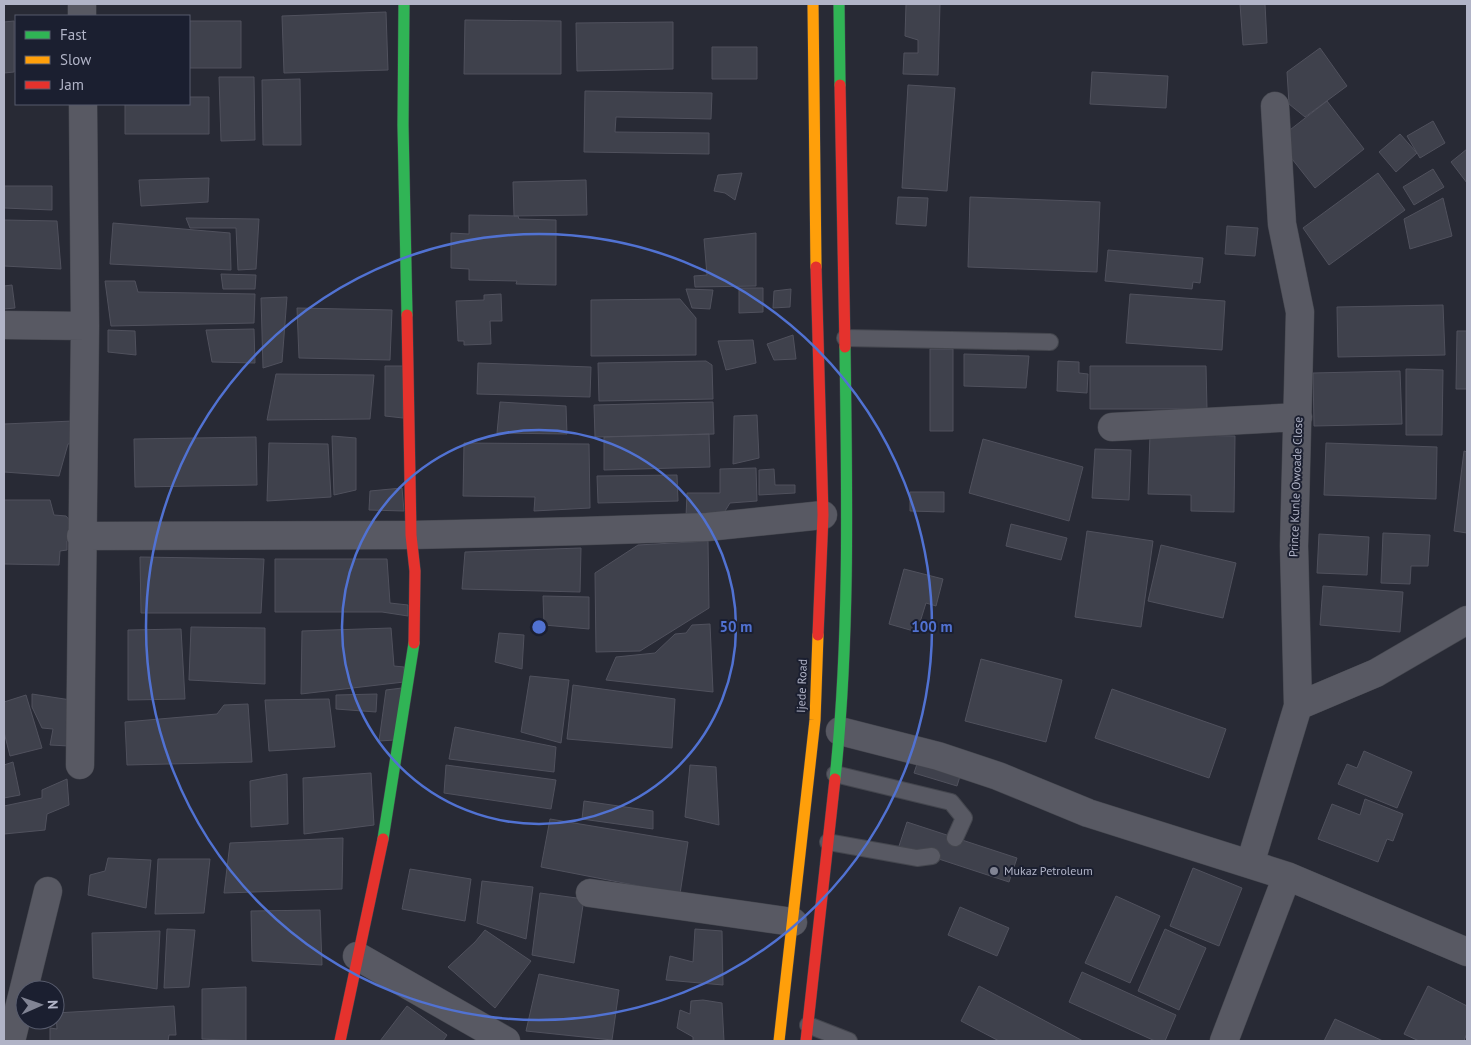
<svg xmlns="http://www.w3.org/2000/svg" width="1471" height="1045" viewBox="0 0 1471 1045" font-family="'PT Sans',sans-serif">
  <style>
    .building { fill: #3f414c; stroke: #50515d }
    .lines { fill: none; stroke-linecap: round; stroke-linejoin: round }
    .lane-casing { stroke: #44464e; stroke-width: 18 }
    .street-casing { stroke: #44464e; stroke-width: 29 }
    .fast-casing { stroke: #44464e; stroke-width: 12 }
    .slow-casing { stroke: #44464e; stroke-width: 12 }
    .jam-casing { stroke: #44464e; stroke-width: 12 }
    .lane { stroke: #585963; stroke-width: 16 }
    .street { stroke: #585963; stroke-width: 28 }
    .fast { stroke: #30b455; stroke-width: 11 }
    .slow { stroke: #ff9f0a; stroke-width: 11 }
    .jam { stroke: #e5322d; stroke-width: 11 }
    .ring { fill: none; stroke: #5172d2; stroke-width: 2.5 }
    .poi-dot { fill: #818494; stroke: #1b1f30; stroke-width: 2 }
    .labels { text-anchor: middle; stroke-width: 4; stroke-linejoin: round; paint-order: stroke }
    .street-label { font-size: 12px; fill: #b1b4c7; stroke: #1b1f30 }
    .poi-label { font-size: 12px; fill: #b1b4c7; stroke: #1b1f30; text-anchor: start }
    .centre { fill: #5172d2; stroke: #1b1f30; stroke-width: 2.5 }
    .ring-label { font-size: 15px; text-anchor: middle; font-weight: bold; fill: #5172d2; stroke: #1b1f30; stroke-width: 4; stroke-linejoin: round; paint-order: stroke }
  </style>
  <rect width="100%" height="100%" fill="#282a35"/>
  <path class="building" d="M906,4h34l-2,71 -35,-1 1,-21h14v-13l-13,-4z
    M1240,4h25l2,39 -24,2z
    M386,12l2,58 -104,3 -2,-57z
    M465,20l96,1v53h-97z
    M14,21v51l-10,1v-51z
    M189,21h52v47h-52z
    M673,22v47l-96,2 -1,-48z
    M712,47h45v32h-45z
    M1320,48l27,38 -42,31 -16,-13 -2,-32z
    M1092,72l76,4 -2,32 -76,-4z
    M219,77h35l1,63 -34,1z
    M300,79l1,66h-38l-1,-65z
    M908,85l47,3 -8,103 -45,-3z
    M585,91l127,2 -1,26 -95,-2 -1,15 94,1v21l-125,-2z
    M189,97h20v37h-84v-30h64z
    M1327,101l37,48 -49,39 -38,-48z
    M1433,121l12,22 -25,15 -13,-22z
    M1400,134l17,19 -21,19 -17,-20z
    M1467,149v34l-16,-21z
    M1433,169l11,18 -30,18 -11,-18z
    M742,173l-7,27 -10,-7 -11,-2 4,-16z
    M1378,173l27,37 -76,55 -26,-37z
    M209,178l-1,24 -67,4 -2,-26z
    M586,180l1,35 -73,1 -1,-34z
    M4,186h48v24l-48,-2z
    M898,197l30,1 -2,28 -30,-2z
    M970,197l130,5 -3,70 -129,-5z
    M1443,198l9,38 -42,13 -6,-30z
    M469,215l49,1 1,3 37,1v65l-40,-1 1,-3 -48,-1v-11l-18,-1v-35l18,1z
    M186,218l73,1 -3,50 -18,1 -2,-42h-46z
    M4,220l53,1 4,48 -57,-3z
    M113,223l117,10 1,37 -121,-6z
    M1227,226l31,2 -3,28 -30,-2z
    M756,233v53l-61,1 -1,-11 13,-1 -3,-36z
    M1108,250l95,8 -3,25 -7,-1 -1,7 -87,-8z
    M221,274l35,1 -1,14h-32z
    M105,281h30l3,11 117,2 -1,29 -143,3z
    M12,285l3,23 -11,1v-23z
    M739,288h24v24l-24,1z
    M686,289l27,1 -3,19 -18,-1z
    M791,289l-1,18 -17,1 1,-17z
    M501,294l1,27h-12l1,23 -27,1v-4h-6l-2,-40 28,-1v-5z
    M1130,294l95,7 -3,49 -96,-7z
    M287,297l-5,65 -19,6 -2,-70z
    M680,299l16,19v37l-105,1v-56z
    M1443,305l2,50 -107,2 -1,-50z
    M297,308l95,2 -2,50 -91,-2z
    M254,329l1,34 -43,-1 -6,-32z
    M108,330l27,1 1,24 -28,-3z
    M1457,331h10v58h-11z
    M793,335l3,24 -22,1 -7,-16z
    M753,340l3,23 -30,7 -8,-29z
    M930,349h23v82h-23z
    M964,354l65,2 -3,32 -62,-2z
    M706,361l6,4 1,34 -114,2 -1,-38z
    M1058,361l21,1v11l9,1 -1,19 -30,-2z
    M478,363l113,4 -1,30 -113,-3z
    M385,366h18v52l-18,-2z
    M1090,366h116l1,43h-117z
    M1406,369l37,1 -1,65h-36z
    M1400,371l2,53 -88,2 -1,-53z
    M276,374l98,1 -4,44 -103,1z
    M500,402l66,4 1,28 -70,-1z
    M713,402l1,32 -119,3 -1,-32z
    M757,415l2,43 -26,6 1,-48z
    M73,421l4,21 -9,2 -9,32 -55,-4v-48z
    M709,434l1,33 -106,3v-33z
    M1150,434l85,2 -1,76 -43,-1v-16l-43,-1z
    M332,436l24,2v52l-22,5z
    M256,437l1,48 -122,2 -1,-48z
    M983,439l100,28 -14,54 -100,-28z
    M269,443l59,1 3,53 -64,4z
    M464,443l125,1 1,64 -56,3 1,-14 -72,-1z
    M1326,443l111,4 -1,52 -112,-4z
    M1095,449l36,1 -2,50 -37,-2z
    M1464,451l3,1v81l-13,-2z
    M756,468l1,33 -27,2 -8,13 -36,1 1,-24h33v-24z
    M774,469l1,16h20v8l-36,2v-25z
    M677,475l1,26 -80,2 -1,-27z
    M402,488l2,23 -35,-1 1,-19z
    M910,492h34v20l-34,-1z
    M4,500h46l4,15 12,1 7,8v12l-6,5v9l-7,1 -1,14 -55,-1z
    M1011,524l56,14 -6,22 -55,-14z
    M1087,531l66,10 -12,86 -66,-10z
    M1383,533l47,2 -2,31h-17l-1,18 -29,-1z
    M1319,534l50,3 -2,38 -50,-2z
    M708,541l1,67 -69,43 -44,1 -1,-79 43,-28z
    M1161,545l75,18 -13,55 -75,-17z
    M581,548l-1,44 -118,-3 3,-37z
    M140,557l124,2 -3,54h-120z
    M275,559h112l3,44 18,2v11l-26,-4h-107z
    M904,569l39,10 -7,27 -10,-3 -9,29 -28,-8z
    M1323,586l80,6 -3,40 -80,-7z
    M543,596l46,1v32l-45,-4z
    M710,624l3,68 -107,-12 10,-23 39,-4 20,-19 11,-1 6,-8z
    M191,627l74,1v56l-76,-4z
    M391,628l3,38 10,1v15l-103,12 1,-63z
    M181,629l4,70 -57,1v-70z
    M499,633l25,2 -2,34 -27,-7z
    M981,659l81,21 -16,62 -81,-21z
    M530,676l39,4 -8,63 -40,-11z
    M573,685l102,14 -3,49 -105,-9z
    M402,688l-7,52 -16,1 7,-51z
    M1112,689l114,40 -17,49 -114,-40z
    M32,694l39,6 -2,46 -19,-1 3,-16 -11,-1 -10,-21z
    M377,694l-1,18 -40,-3v-14z
    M26,695l16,53 -32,8 -6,-24v-30z
    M329,699l6,48 -66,4 -4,-51z
    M248,704l4,58 -125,3 -2,-43 92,-8 7,-9z
    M455,727l101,20 -2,25 -105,-13z
    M1364,751l48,21 -15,36 -59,-24 9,-20 10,4z
    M918,761l43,12 -4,13 -43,-13z
    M13,762l7,33 -16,3v-33z
    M446,765l110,15 -5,29 -107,-16z
    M690,765l26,2 3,58 -34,-8z
    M371,773l3,52 -70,9 -1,-56z
    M287,774l1,50 -37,3 -1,-46z
    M67,779l2,26 -22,9 -2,16 -41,4v-28l38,-8v-8z
    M1365,799l38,15 -10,27 -6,-2 -9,23 -60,-23 14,-35 28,11z
    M584,801l69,10v18l-71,-10z
    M550,819l138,23 -8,52 -139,-27z
    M907,822l110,36 -8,24 -110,-36z
    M343,838l-1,51 -118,4 6,-50z
    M108,858l43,2 -5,48 -58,-13 2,-20 15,-4z
    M158,859h52l-6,54 -49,1z
    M1193,868l49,20 -23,58 -49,-20z
    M410,869l61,10 -6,42 -63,-12z
    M482,881l51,6 -7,52 -49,-16z
    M540,893l44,6 -10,64 -42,-8z
    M1116,896l44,20 -30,67 -45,-20z
    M960,907l49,21 -12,28 -49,-21z
    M320,910l2,55 -70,-4 -1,-50z
    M167,929l28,1 -6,57 -25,1z
    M695,929l27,2 1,54 -57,-5 4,-24 23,6z
    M1165,929l41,19 -27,62 -41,-19z
    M485,930l46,31 -36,47 -47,-41 27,-25z
    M160,931l-3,58 -64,-11 -1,-45z
    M1082,972l94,43 -11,26h-10l-86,-39z
    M539,974l80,16 -7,50 -86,-9z
    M979,986l104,55h-84l-38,-20z
    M1428,986l39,20v27l-3,8h-45l-15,-7z
    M246,987v54l-44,-2v-50z
    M703,1000l19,3 2,38h-31v-4l-16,-9 3,-18 10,4 1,-13z
    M174,1006l2,29h-7l-1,6h-118v-13l7,1 -1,-16z
    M407,1006l40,29 -4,6h-63z
    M1335,1019l48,22h-59z"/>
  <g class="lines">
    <defs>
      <path id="lane" d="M845,338l205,4
        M835,774l116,28 13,16 -9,20
        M828,842l89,16 15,-2
        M808,1025l41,16"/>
      <path id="street" d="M82,4v12
        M4,325l81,1
        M1112,427l186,-10
        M81,536l330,-1 171,-4 125,-4 116,-12
        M1298,706l78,-33 91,-53
        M840,731l98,25 60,20 90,37 199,63 180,76
        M80,765l5,-439 -2,-222
        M1250,864l48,-158 -4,-160 6,-234 -18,-88 -7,-118
        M590,893l203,29
        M357,956l149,85
        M11,1041l37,-150
        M1224,1041l63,-165"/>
      <path id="fast" d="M404,4l-1,121 4,190
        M839,4l1,81
        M835,779c15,-143 12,-288 10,-432
        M383,839l31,-196"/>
      <path id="slow" d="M813,4l3,263
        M779,1041l36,-321 3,-85"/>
      <path id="jam" d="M840,85l5,262
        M816,267l7,248 -5,120
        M407,315l4,220 4,36 -1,72
        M340,1041l43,-202
        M806,1041l29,-262"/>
    </defs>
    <use href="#lane" class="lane-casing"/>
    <use href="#street" class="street-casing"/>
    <use href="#fast" class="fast-casing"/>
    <use href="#slow" class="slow-casing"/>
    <use href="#jam" class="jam-casing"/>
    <use href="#lane" class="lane"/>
    <use href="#street" class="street"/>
    <use href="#fast" class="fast"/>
    <use href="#slow" class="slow"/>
    <use href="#jam" class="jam"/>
  </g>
  <g class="ring">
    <circle cx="539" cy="627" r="197"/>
    <circle cx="539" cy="627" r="393"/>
  </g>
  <circle class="poi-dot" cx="994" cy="871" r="5"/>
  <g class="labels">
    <g class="street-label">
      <text transform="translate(1296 487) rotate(-88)" y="4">Prince Kunle Owoade Close</text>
      <text transform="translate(802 686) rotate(-88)" y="4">Ijede Road</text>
    </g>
    <g class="poi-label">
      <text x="1004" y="875">Mukaz Petroleum</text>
    </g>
  </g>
  <circle cx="539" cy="627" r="8" class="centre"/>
  <g class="ring-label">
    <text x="736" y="632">50 m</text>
    <text x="932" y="632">100 m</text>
  </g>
  <rect width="1471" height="1045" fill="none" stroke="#b1b4c7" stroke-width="10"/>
  <rect x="15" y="15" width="175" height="90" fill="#1b1f30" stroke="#575b6c"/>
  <rect x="25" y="31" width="25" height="8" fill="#30b455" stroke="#575b6c"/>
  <text x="60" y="40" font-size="15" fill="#b1b4c7">Fast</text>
  <rect x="25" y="56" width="25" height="8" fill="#ff9f0a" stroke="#575b6c"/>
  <text x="60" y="65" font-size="15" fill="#b1b4c7">Slow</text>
  <rect x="25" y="81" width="25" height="8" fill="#e5322d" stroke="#575b6c"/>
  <text x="60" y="90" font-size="15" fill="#b1b4c7">Jam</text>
  <g transform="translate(40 1005) rotate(88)"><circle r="24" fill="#1b1f30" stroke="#575b6c"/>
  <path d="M0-4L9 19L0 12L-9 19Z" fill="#818494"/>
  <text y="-8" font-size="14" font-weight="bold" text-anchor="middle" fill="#b1b4c7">N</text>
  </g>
</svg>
